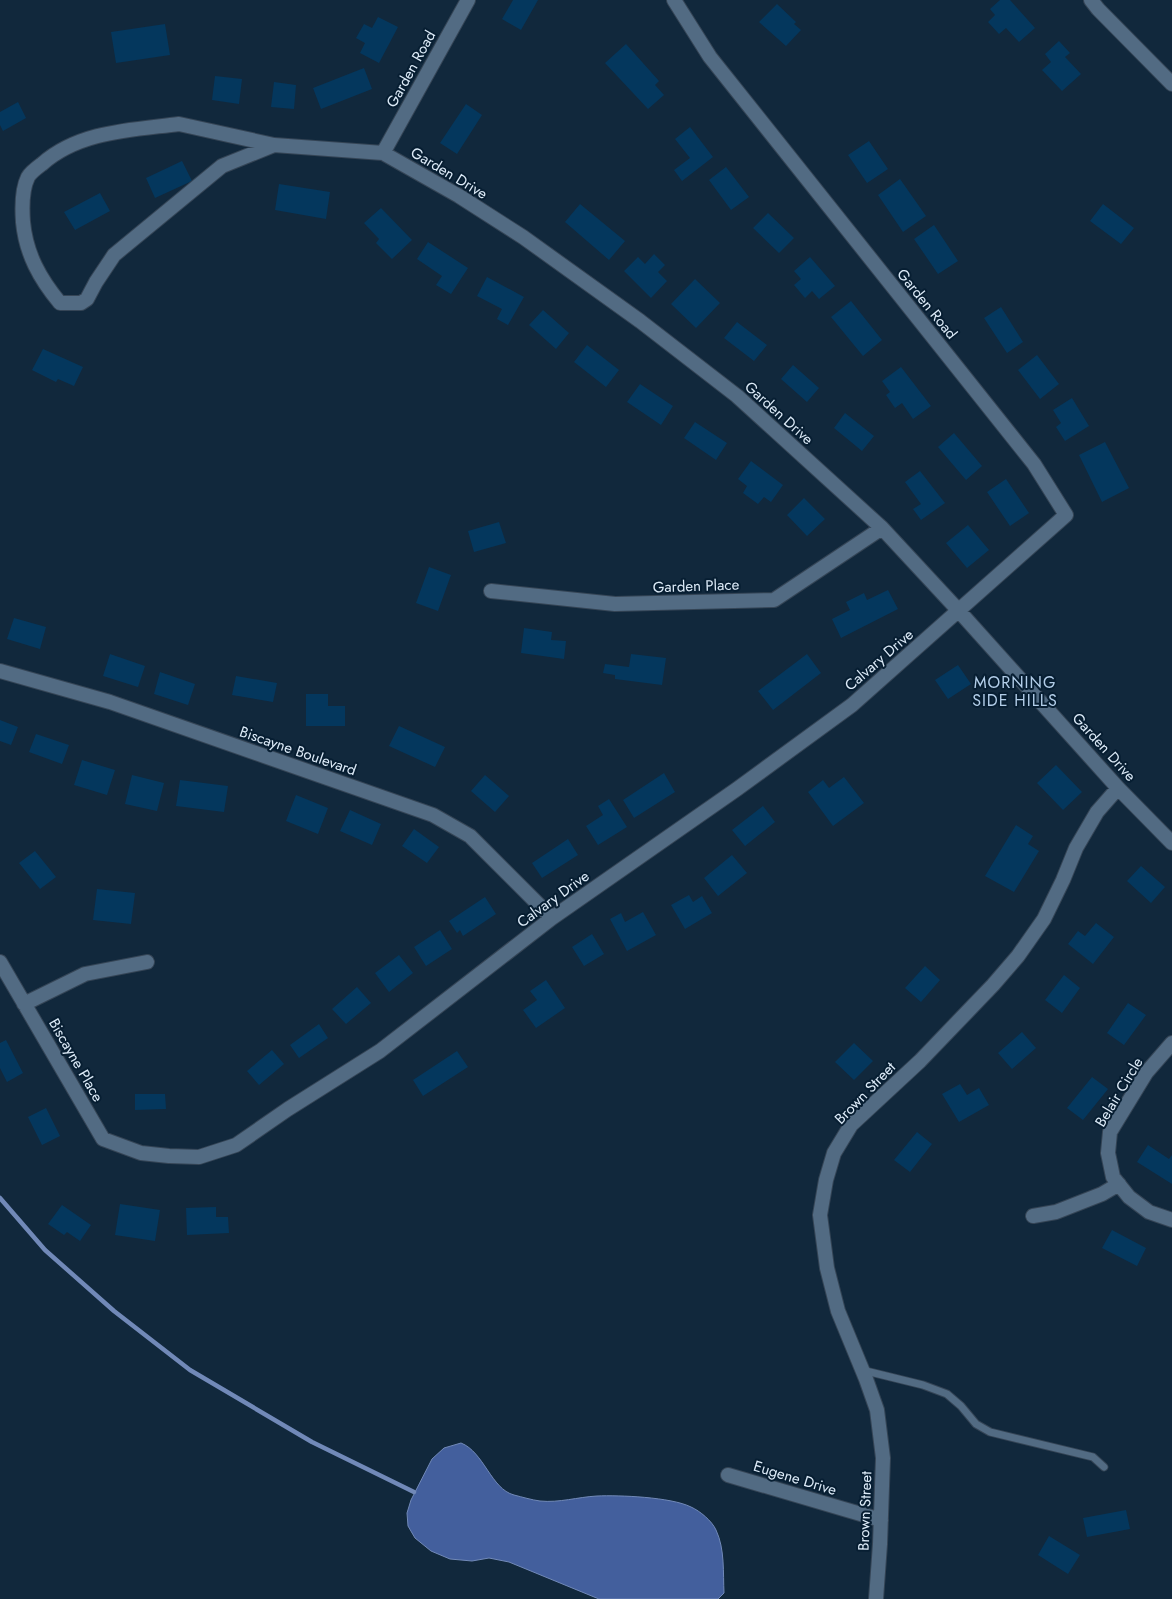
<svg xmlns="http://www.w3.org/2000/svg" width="1172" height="1599" viewBox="0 0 1172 1599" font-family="Jost,sans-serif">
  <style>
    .water { fill: #435f9d; stroke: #7189b8 }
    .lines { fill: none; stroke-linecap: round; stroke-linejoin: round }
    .stream { stroke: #7189b8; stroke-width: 4.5 }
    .building { fill: #04375d }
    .lane-casing { stroke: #354556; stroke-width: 9 }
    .street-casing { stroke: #354556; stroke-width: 16 }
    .lane { stroke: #526b83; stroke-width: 7 }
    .street { stroke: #526b83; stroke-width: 14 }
    .labels { text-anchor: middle; stroke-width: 4; stroke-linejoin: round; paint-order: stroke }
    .street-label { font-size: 15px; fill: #ddebf8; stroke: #071e32 }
    .neighbourhood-label { font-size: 16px; letter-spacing: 1px; fill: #b3cee9; stroke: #071e32 }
  </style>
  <rect width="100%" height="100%" fill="#11283c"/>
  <path class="water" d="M461,1443c23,9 30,46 53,52 8,2 18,5 26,6 19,2 38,-4 57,-5 22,-1 74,1 94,11 9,4 21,14 25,23 9,19 7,43 8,63l-6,6h-119l-90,-37 -20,-4 -17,3 -22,-2 -19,-8 -16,-13 -7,-12 -1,-13 4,-13 21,-41 12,-11z"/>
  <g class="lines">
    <path class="stream" d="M0,1198l45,52 69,61 76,59 122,72 102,50"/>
  </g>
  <path class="building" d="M513,0h25l-17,30 -19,-11z
    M1000,0h10l25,28 -16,14 -13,-14 -7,6 -11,-12 7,-7 -5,-6z
    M777,4l19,18 -2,2 7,6 -15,16 -27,-24z
    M378,17l20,10 -19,36 -19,-10 5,-10 -9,-5 8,-14 8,4z
    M165,24l5,31 -54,8 -5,-31z
    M1059,41l11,12 -5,4 16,17 -19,17 -20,-21 9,-8 -6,-8z
    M626,44l33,37 -4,4 9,10 -16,14 -43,-46z
    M364,68l8,21 -51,20 -8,-21z
    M215,76l27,3 -3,25 -27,-4z
    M274,82l22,3 -2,24 -23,-2z
    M18,102l8,16 -23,13 -3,-6v-13z
    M466,104l16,11 -25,39 -17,-11z
    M690,127l23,30 -31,24 -8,-11 16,-12 -15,-19z
    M869,141l19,28 -21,14 -19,-28z
    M182,161l10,20 -37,17 -9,-20z
    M726,167l23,30 -18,13 -22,-30z
    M900,179l26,37 -23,16 -25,-37z
    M279,184l51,8 -4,27 -51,-9z
    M100,193l10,18 -35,19 -11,-18z
    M580,204l45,37 -16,19 -44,-38z
    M1103,204l31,24 -13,16 -31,-23z
    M381,208l31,32 -20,19 -16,-16 3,-4 -15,-16z
    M768,213l26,25 -15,15 -26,-25z
    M934,225l24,36 -20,13 -24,-35z
    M428,242l40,26 -17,26 -15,-9 6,-9 -25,-17z
    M654,254l11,11 -7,7 9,9 -16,17 -27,-27 14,-14 7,7z
    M810,257l25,29 -16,13 -7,-8 -7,7 -11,-13 7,-6 -7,-8z
    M487,277l37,20 -16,28 -11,-6 5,-10 -25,-13z
    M695,279l25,24 -24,25 -25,-24z
    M851,301l31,39 -19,16 -32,-39z
    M1001,307l22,35 -16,11 -23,-35z
    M543,310l26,23 -13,16 -27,-24z
    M737,322l30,23 -13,16 -30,-23z
    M587,345l32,25 -13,17 -32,-25z
    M43,349l40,18 -9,19 -16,-7 -2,3 -24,-12z
    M1037,355l22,29 -19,15 -22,-29z
    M793,365l26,23 -12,14 -26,-23z
    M901,367l30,39 -18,13 -11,-16 -7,5 -9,-13 4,-3 -8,-11z
    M640,384l33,22 -12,19 -34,-23z
    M1072,398l17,28 -24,15 -9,-14 5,-4 -8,-13z
    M845,413l29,23 -12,15 -28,-23z
    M695,422l32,21 -11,17 -32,-22z
    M954,433l28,33 -16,14 -28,-33z
    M1105,442l24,46 -27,14 -23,-47z
    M751,461l32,24 -12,17 -7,-5 -6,7 -15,-11 4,-7 -9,-7z
    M920,471l25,32 -24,17 -8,-11 8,-5 -16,-22z
    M1006,479l23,34 -19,13 -23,-34z
    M804,498l21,21 -18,17 -20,-21z
    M499,522l7,21 -32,9 -6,-21z
    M968,525l21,25 -22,18 -21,-25z
    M429,567l22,8 -13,36 -22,-8z
    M888,590l10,19 -57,29 -9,-19 18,-9 -4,-8 18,-9 3,7z
    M14,618l32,9 -6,22 -33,-10z
    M524,628l28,4 -1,8 15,1 -2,18 -43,-6z
    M110,654l35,12 -7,21 -35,-11z
    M631,654l35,4 -4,27 -47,-6v-4l-12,-2 2,-9 24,3z
    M807,654l14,19 -48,37 -15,-19z
    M958,665l13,19 -23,15 -13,-19z
    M160,672l35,12 -7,21 -34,-11z
    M236,676l41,7 -4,19 -41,-7z
    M306,694h22v12h17v20h-39z
    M0,720l18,7 -7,18 -11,-4z
    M399,726l46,21 -10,20 -46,-21z
    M36,734l33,11 -7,19 -33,-12z
    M82,760l33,10 -8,25 -33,-10z
    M1056,765l26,27 -19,18 -26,-27z
    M664,773l11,19 -41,26 -11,-18z
    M132,775l32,8 -7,28 -32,-7z
    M485,775l24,21 -14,16 -24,-21z
    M844,777l20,26 -31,23 -25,-34 15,-12 6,8z
    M180,780l48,6 -4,26 -48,-6z
    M296,795l32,13 -10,26 -32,-13z
    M609,799l18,28 -29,18 -12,-19 17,-11 -5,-9z
    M763,806l12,16 -30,24 -13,-16z
    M350,810l31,14 -9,21 -32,-14z
    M1016,825l17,11 -5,8 11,7 -25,41 -29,-16z
    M414,829l25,18 -12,16 -25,-17z
    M568,839l10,16 -36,23 -10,-15z
    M35,851l21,26 -16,12 -21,-26z
    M732,855l15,18 -29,23 -14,-18z
    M1141,866l24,21 -14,16 -24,-22z
    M97,889l38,4 -4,31 -38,-4z
    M689,895l4,7 9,-6 10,17 -27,16 -14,-24z
    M485,897l11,17 -33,22 -3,-6 -3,3 -8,-12z
    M643,912l13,23 -29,16 -17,-32 11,-6 4,9z
    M1096,923l18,14 -21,27 -25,-20 10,-13 7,5z
    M440,930l12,19 -26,17 -12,-19z
    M592,934l12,20 -20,12 -12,-19z
    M399,955l14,18 -24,19 -14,-19z
    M925,966l15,14 -19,22 -16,-14z
    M1064,975l16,13 -18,25 -17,-13z
    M546,980l19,28 -29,20 -13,-18 14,-10 -7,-9z
    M357,987l14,16 -25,21 -14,-15z
    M1128,1003l18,12 -22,30 -17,-12z
    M319,1024l9,14 -29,20 -9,-13z
    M1022,1032l14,16 -24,21 -14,-16z
    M6,1040l17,33 -16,9 -7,-14v-25z
    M854,1043l19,18 -19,19 -19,-18z
    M272,1050l12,14 -25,21 -12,-14z
    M457,1051l11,16 -45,29 -10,-16z
    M1092,1077l16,12 -25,31 -16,-12z
    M960,1084l7,11 12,-7 10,17 -30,17 -17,-28z
    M135,1094h30l1,15 -31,1z
    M46,1108l14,28 -18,9 -14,-28z
    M917,1132l15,12 -22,28 -16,-12z
    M1148,1145l21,14 3,-4v29l-35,-22z
    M120,1204l40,6 -5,31 -40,-6z
    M62,1205l29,20 -11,16 -13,-9 -3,3 -16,-11z
    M216,1207v10h12l1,16 -42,2 -1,-27z
    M1112,1230l34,18 -9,18 -35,-18z
    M1126,1510l4,19 -43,8 -4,-19z
    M1049,1536l31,19 -12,19 -30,-19z"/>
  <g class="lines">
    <defs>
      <path id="lane" d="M862,1370l61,15 24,9 14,12 15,18 14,8 103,25 11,10"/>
      <path id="street" d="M1091,0l7,9 74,75
        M179,124l95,21 -52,21 -108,89 -18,27 -9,17 -6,4h-21c-20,-24 -34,-49 -37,-81 -1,-14 -1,-33 5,-45 3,-5 10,-10 14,-13 37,-33 90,-34 137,-40z
        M274,145l109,8 76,43 64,41 117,84 97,75 145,132 77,83 159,177 54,55
        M383,153l85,-153
        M491,591l124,13 159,-4 108,-72
        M0,671l110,31 323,113 37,21 82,82
        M0,962l103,177 38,14 28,3 30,1 37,-12 52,-36 92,-58 172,-133 185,-129 115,-84 214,-190 -32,-51 -324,-407 -36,-57
        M24,1004l61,-30 62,-12
        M1172,1043l-26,30 -36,59 -2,21 5,24 16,20 20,15 23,8
        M1033,1216l23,-4 46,-18 17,-10
        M728,1475l153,45
        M876,1599l4,-55 3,-86 -6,-48 -11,-31 -28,-68 -11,-43 -7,-53 6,-35 8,-27 17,-28 69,-64 73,-76 25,-29 26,-37 19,-39 13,-32 21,-36 21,-24"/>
    </defs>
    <use href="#lane" class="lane-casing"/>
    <use href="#street" class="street-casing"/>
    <use href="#lane" class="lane"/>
    <use href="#street" class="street"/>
  </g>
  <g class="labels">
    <g class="street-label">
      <text transform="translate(411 69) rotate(-61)" y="5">Garden Road</text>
      <text transform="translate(449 173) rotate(31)" y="5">Garden Drive</text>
      <text transform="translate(927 304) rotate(51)" y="5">Garden Road</text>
      <text transform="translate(779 413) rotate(42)" y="5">Garden Drive</text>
      <text transform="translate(696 586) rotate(-2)" y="5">Garden Place</text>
      <text transform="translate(879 660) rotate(-41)" y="5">Calvary Drive</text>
      <text transform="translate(1104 747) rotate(48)" y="5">Garden Drive</text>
      <text transform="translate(298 751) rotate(19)" y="5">Biscayne Boulevard</text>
      <text transform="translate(553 899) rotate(-36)" y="5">Calvary Drive</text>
      <text transform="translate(76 1060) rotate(60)" y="5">Biscayne Place</text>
      <text transform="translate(1119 1092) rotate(-59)" y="5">Belair Circle</text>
      <text transform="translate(865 1093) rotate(-46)" y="5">Brown Street</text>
      <text transform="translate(795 1478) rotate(17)" y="5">Eugene Drive</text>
      <text transform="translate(865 1511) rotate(-88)" y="5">Brown Street</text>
    </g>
    <g class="neighbourhood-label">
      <text x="1015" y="688">MORNING<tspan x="1015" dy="18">SIDE HILLS</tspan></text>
    </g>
  </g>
</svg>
